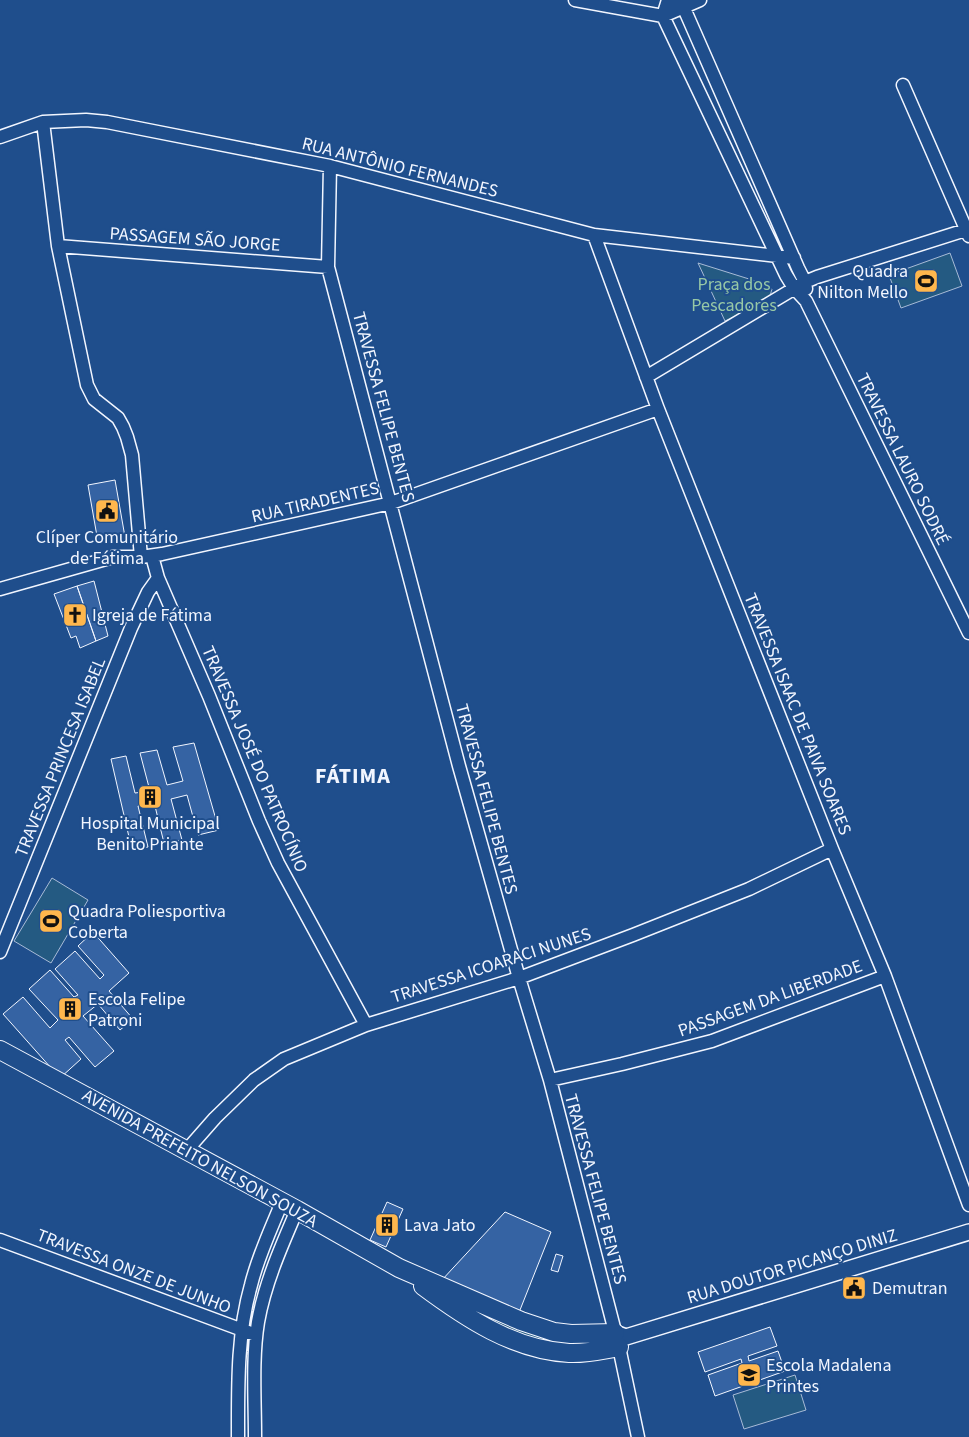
<svg xmlns="http://www.w3.org/2000/svg" width="969" height="1437" viewBox="0 0 969 1437" font-family="'Source Sans 3',sans-serif">
  <style>
    .green { fill: #245a82; stroke: #a8bbd7 }
    .building { fill: #3563a3; stroke: #f2f6ff }
    .lines { fill: none; stroke-linecap: round; stroke-linejoin: round }
    .minor-casing { stroke: #f2f6ff; stroke-width: 15 }
    .tertiary-casing { stroke: #f2f6ff; stroke-width: 18 }
    .secondary-casing { stroke: #f2f6ff; stroke-width: 20 }
    .minor { stroke: #1f4e8c; stroke-width: 12 }
    .tertiary { stroke: #1f4e8c; stroke-width: 15 }
    .secondary { stroke: #1f4e8c; stroke-width: 18 }
    .labels { text-anchor: middle; stroke-width: 4; stroke-linejoin: round; paint-order: stroke }
    .street-label { font-size: 18px; fill: #f2f6ff; stroke: #1f4e8c }
    .poi-label { font-size: 18px; fill: #f2f6ff; stroke: #1f4e8c; text-anchor: start }
    .park-label { font-size: 18px; fill: #97c8a6; stroke: #1f4e8c }
    .district-label { font-size: 22px; font-weight: bold; letter-spacing: 1px; fill: #f2f6ff; stroke: #1f4e8c }
  </style>
  <rect width="100%" height="100%" fill="#1f4e8c"/>
  <path class="green" d="M950,253l12,33 -61,22 -12,-33z
    M698,263l67,21 7,5c-1,3 -1,5 -3,8 -7,7 -34,19 -44,24z
    M52,878l36,22 -37,63 -37,-22z
    M438,1288c25,15 51,32 79,40 21,7 44,9 65,14l1,2 -1,1 -22,1 -67,-18z
    M795,1375l11,35 -62,19 -11,-34z"/>
  <path class="building" d="M115,480l10,57 -27,5 -10,-57z
    M94,581l14,55 -12,5 -19,-55z
    M77,586l19,55 -16,7 -4,-12 -5,2 -17,-44z
    M194,743l25,87 -21,5 -11,-40 -16,4 11,41 -18,3 -10,-41 -16,4 10,41 -16,3 -21,-91 15,-3 9,37 15,-2 -10,-38 17,-3 10,35 16,-4 -10,-34z
    M93,932l36,41 -20,18 24,28 -13,11 -22,-26 -15,12 31,35 -19,16 -26,-30 -4,3 16,19 -21,19 -57,-64 20,-17 27,31 8,-8 -29,-31 21,-19 24,27 4,-2 -23,-26 20,-18 25,28 4,-4 -26,-29z
    M387,1202l16,7 -17,38 -16,-7z
    M505,1212l46,20 -33,83 -77,-34z
    M556,1254l7,2 -5,16 -7,-2z
    M770,1327l7,19 -29,10 1,5 29,-10 7,20 -70,25 -7,-21 34,-12 -1,-4 -36,13 -7,-20z"/>
  <g class="lines">
    <defs>
      <path id="minor" d="M575,0l88,16 37,-16
        M668,0l-5,16 123,259 8,13 12,13 163,332
        M672,0l11,6 115,262 7,14 1,7
        M903,85l66,151
        M43,122l15,124 29,139 7,14 24,19 5,9 4,10 5,18 9,102
        M0,137l43,-15 43,-2 21,2 223,44 264,69 200,23
        M330,166l-2,101 131,499 60,212 31,102 69,267 19,90
        M594,235l64,174 174,440 53,127 84,229
        M58,246l270,21
        M646,377l159,-95 12,-5 152,-48
        M152,556l6,22 51,118 50,125 19,42 88,162
        M0,589l113,-32h28l21,-3 229,-51 267,-94
        M0,952l131,-324 17,-36 10,-14
        M550,1080l72,-16 90,-23 173,-65
        M186,1151l29,-33 39,-38 30,-21 82,-34 153,-47 114,-43 116,-46 83,-40
        M0,1240l256,95
        M238,1437c0,-51 -1,-103 13,-152 7,-29 20,-56 31,-83
        M255,1437c0,-38 -3,-78 3,-115 7,-39 23,-75 39,-112"/>
      <path id="tertiary" d="M615,1333l11,4 343,-105"/>
      <path id="secondary" d="M0,1050l297,160 102,58 122,53 33,11 17,2 44,-1
        M423,1286c43,32 91,64 146,67 16,1 33,-3 50,-6"/>
    </defs>
    <use href="#minor" class="minor-casing"/>
    <use href="#tertiary" class="tertiary-casing"/>
    <use href="#secondary" class="secondary-casing"/>
    <use href="#minor" class="minor"/>
    <use href="#tertiary" class="tertiary"/>
    <use href="#secondary" class="secondary"/>
  </g>
  <defs>
    <symbol id="stadium-square" viewBox="-11 -11 22 22"><rect x="-9" y="-9" width="18" height="18" rx="4" fill="#ffb74d" stroke="#1f4e8c"/><path d="M0-5a6.5 5 0 1 0 0 10a6.5 5 0 1 0 0-10ZM-3.5-1.8h7v3.6h-7Z" fill="#111"/></symbol>
    <symbol id="civic-square" viewBox="-11 -11 22 22"><rect x="-9" y="-9" width="18" height="18" rx="4" fill="#ffb74d" stroke="#1f4e8c"/><path d="M-.6-6.5H3V-4.5H.6V-3L4-1V1h2V6H-6V1h2V-1L-.6-3ZM-1.2 2.5V6h2.4V2.5Z" fill="#111"/></symbol>
    <symbol id="church-square" viewBox="-11 -11 22 22"><rect x="-9" y="-9" width="18" height="18" rx="4" fill="#ffb74d" stroke="#1f4e8c"/><path d="M-1.2-6h2.4v3.5h3.3v2.4h-3.3V6h-2.4V-.1h-3.3v-2.4h3.3Z" fill="#111"/></symbol>
    <symbol id="building-square" viewBox="-11 -11 22 22"><rect x="-9" y="-9" width="18" height="18" rx="4" fill="#ffb74d" stroke="#1f4e8c"/><path d="M-4-6H4V6H1V3H-1V6H-4ZM-2.5-4.3h1.7v1.8h-1.7ZM.8-4.3h1.7v1.8H.8ZM-2.5-1h1.7V.8h-1.7ZM.8-1h1.7V.8H.8Z" fill="#111"/></symbol>
    <symbol id="school-square" viewBox="-11 -11 22 22"><rect x="-9" y="-9" width="18" height="18" rx="4" fill="#ffb74d" stroke="#1f4e8c"/><path d="M0-5L7-2L0 1L-7-2ZM-4 1L0 2.5L4 1V4Q0 6-4 4Z" fill="#111"/></symbol>
  </defs>
  <g fill-rule="evenodd">
    <use href="#stadium-square" x="912" y="267" width="28" height="28"/>
    <use href="#civic-square" x="93" y="497" width="28" height="28"/>
    <use href="#church-square" x="61" y="601" width="28" height="28"/>
    <use href="#building-square" x="136" y="783" width="28" height="28"/>
    <use href="#stadium-square" x="37" y="907" width="28" height="28"/>
    <use href="#building-square" x="56" y="995" width="28" height="28"/>
    <use href="#building-square" x="373" y="1211" width="28" height="28"/>
    <use href="#civic-square" x="840" y="1274" width="28" height="28"/>
    <use href="#school-square" x="735" y="1361" width="28" height="28"/>
  </g>
  <g class="labels">
    <g class="street-label">
      <text transform="translate(400 167) rotate(14)" y="6">RUA ANTÔNIO FERNANDES</text>
      <text transform="translate(195 239) rotate(4)" y="6">PASSAGEM SÃO JORGE</text>
      <text transform="translate(384 407) rotate(75)" y="6">TRAVESSA FELIPE BENTES</text>
      <text transform="translate(903 459) rotate(64)" y="6">TRAVESSA LAURO SODRÉ</text>
      <text transform="translate(315 502) rotate(-13)" y="6">RUA TIRADENTES</text>
      <text transform="translate(798 714) rotate(68)" y="6">TRAVESSA ISAAC DE PAIVA SOARES</text>
      <text transform="translate(60 757) rotate(-68)" y="6">TRAVESSA PRINCESA ISABEL</text>
      <text transform="translate(255 759) rotate(67)" y="6">TRAVESSA JOSÉ DO PATROCÍNIO</text>
      <text transform="translate(487 799) rotate(75)" y="6">TRAVESSA FELIPE BENTES</text>
      <text transform="translate(491 965) rotate(-18)" y="6">TRAVESSA ICOARACI NUNES</text>
      <text transform="translate(770 998) rotate(-20)" y="6">PASSAGEM DA LIBERDADE</text>
      <text transform="translate(200 1158) rotate(29)" y="6">AVENIDA PREFEITO NELSON SOUZA</text>
      <text transform="translate(596 1189) rotate(75)" y="6">TRAVESSA FELIPE BENTES</text>
      <text transform="translate(792 1266) rotate(-17)" y="6">RUA DOUTOR PICANÇO DINIZ</text>
      <text transform="translate(134 1271) rotate(21)" y="6">TRAVESSA ONZE DE JUNHO</text>
    </g>
    <g class="poi-label">
      <text x="908" y="277" text-anchor="end">Quadra<tspan x="908" dy="21">Nilton Mello</tspan></text>
      <text x="107" y="543" text-anchor="middle">Clíper Comunitário<tspan x="107" dy="21">de Fátima</tspan></text>
      <text x="92" y="621">Igreja de Fátima</text>
      <text x="150" y="829" text-anchor="middle">Hospital Municipal<tspan x="150" dy="21">Benito Priante</tspan></text>
      <text x="68" y="917">Quadra Poliesportiva<tspan x="68" dy="21">Coberta</tspan></text>
      <text x="88" y="1005">Escola Felipe<tspan x="88" dy="21">Patroni</tspan></text>
      <text x="404" y="1231">Lava Jato</text>
      <text x="872" y="1294">Demutran</text>
      <text x="766" y="1371">Escola Madalena<tspan x="766" dy="21">Printes</tspan></text>
    </g>
    <g class="park-label">
      <text x="734" y="290">Praça dos<tspan x="734" dy="21">Pescadores</tspan></text>
    </g>
    <g class="district-label">
      <text x="353" y="783">FÁTIMA</text>
    </g>
  </g>
</svg>
